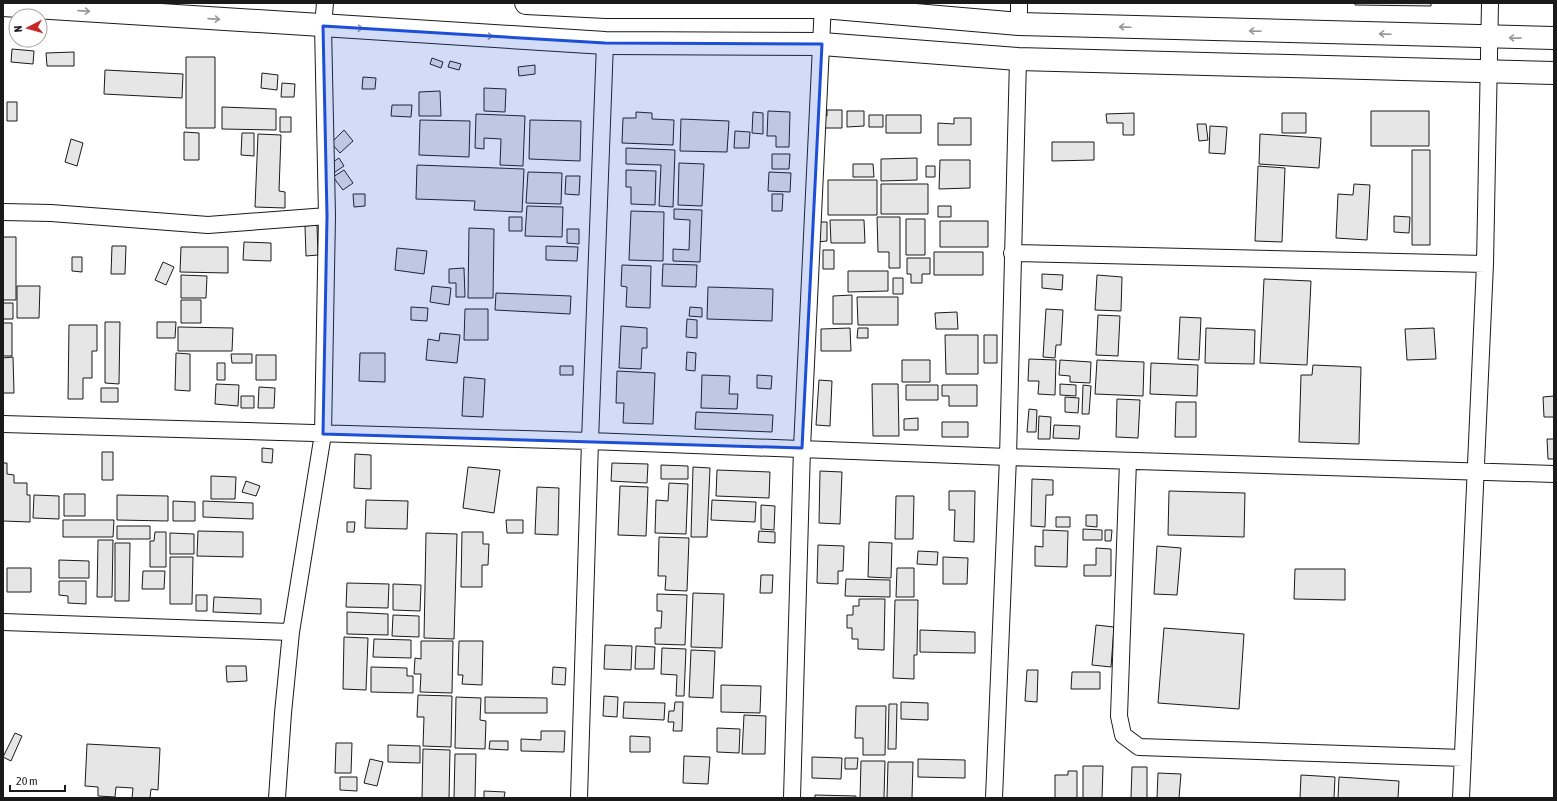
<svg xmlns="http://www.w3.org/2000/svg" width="1557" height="801" viewBox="0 0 1557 801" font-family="'Asap Condensed',sans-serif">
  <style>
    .building { fill: #e6e6e6; stroke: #1a1a1a }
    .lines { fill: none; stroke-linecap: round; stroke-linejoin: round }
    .street-casing { stroke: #1a1a1a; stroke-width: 18 }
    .highway-casing { stroke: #1a1a1a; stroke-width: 24 }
    .street { stroke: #fff; stroke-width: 16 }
    .highway { stroke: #fff; stroke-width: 22 }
    .oneway { stroke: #989898 }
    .marked { fill: #1d4ed8; fill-opacity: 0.2; stroke: #1d4ed8; stroke-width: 3; stroke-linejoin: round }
  </style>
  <rect width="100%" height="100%" fill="#fff"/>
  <path class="building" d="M1355,3h76v3l-76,-1z
    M12,49l22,2 -1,13 -22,-2z
    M74,52v14h-27l-1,-13z
    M186,57h29v71h-29z
    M432,58l11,4 -2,6 -11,-4z
    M450,61l11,3 -2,6 -11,-3z
    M535,65v9l-16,2 -1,-9z
    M105,70l78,4 -1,24 -78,-4z
    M262,73l16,2 -1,15 -16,-2z
    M363,77l13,1 -1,11h-13z
    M282,83l13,1 -1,13h-13z
    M484,88l22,1 -1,23 -21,-1z
    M440,91l1,25h-22v-24z
    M7,102h10v19h-10z
    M392,105h20l-1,12 -20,-1z
    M222,107l54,2v21l-54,-1z
    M827,110h15v18h-19v-12h4z
    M768,111l22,1 -1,35h-13v-11h-9z
    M847,111h17v15l-17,1z
    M1371,111h58v35h-58z
    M636,112l16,1v6l22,1 -1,25 -51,-2 1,-25h13z
    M753,112l10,1v21l-11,-1z
    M1134,113v22h-11v-12h-16l-1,-9z
    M1282,113h24v20h-24z
    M476,114l49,2 -2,50 -23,-1 1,-26 -17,-1v11l-9,-1z
    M869,115h14v12h-14z
    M886,115h35v18h-35z
    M280,117h11v15h-11z
    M954,118h17v27h-33v-22l16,1z
    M681,119l48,2 -2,31 -47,-1z
    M420,120l50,1 -1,36 -50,-2z
    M530,120l51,1 -1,40 -51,-2z
    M1197,124h9l2,16 -9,1z
    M1210,126l17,1 -2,27 -16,-1z
    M344,130l9,11 -13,12 -9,-10z
    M735,131l15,1 -1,16h-15z
    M184,132l15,1v27h-15z
    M242,133h12v23l-13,-1z
    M258,134l23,1 -2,56 6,1v16l-30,-1z
    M1260,134l61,4 -2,30 -60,-4z
    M71,139l12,4 -6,23 -12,-4z
    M1052,142h42v18l-42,1z
    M626,148l49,2 -2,57 -14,-1 2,-41 -35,-1z
    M1412,150h18v95h-18z
    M772,154h18l-1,15h-17z
    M339,158l5,8 -12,8 -5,-8z
    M917,158v22l-36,1v-22z
    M940,160h30v28l-31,1z
    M679,163l25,1 -2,42 -24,-1z
    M853,164h20l1,13h-21z
    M417,165l107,4 -2,43 -48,-2 1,-9 -59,-2z
    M926,166h9v11h-9z
    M1258,166l27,2 -3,74 -27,-1z
    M344,170l9,13 -10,7 -10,-13z
    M626,170l30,1 -1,34 -24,-1v-17h-5z
    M528,172l34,1 -1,31 -35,-1z
    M769,172l22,1 -1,19 -22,-1z
    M566,176h14l-1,19 -14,-1z
    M828,180h49v35h-49z
    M881,184h47v30h-47z
    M1354,184l16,1 -3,55 -31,-2 2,-44 15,1z
    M353,194h12v12l-11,1z
    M772,194h11l-1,17h-10z
    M527,206l36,1 -1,30 -37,-1z
    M938,206h13v11h-13z
    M674,209l28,1 -2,52 -27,-1v-12l16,1 1,-30 -16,-1z
    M631,211l33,1 -1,49 -34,-1z
    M1394,216l16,1 -1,16 -15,-1z
    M509,217h13v14h-13z
    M877,217h23v51h-11v-16h-11z
    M906,219h19v36h-19z
    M830,220h34l1,23h-34z
    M940,221h48v26h-48z
    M817,222h10v19l-10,1z
    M317,225l1,30 -12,1 -1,-30z
    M469,228l25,1 -1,69h-25z
    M567,229h12v15l-12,-1z
    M3,237h13v63h-13z
    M244,242l27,1v18l-28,-1z
    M112,246h14l-1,28h-14z
    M546,246l32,1 -1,14 -31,-1z
    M181,247h47v26l-48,-1z
    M397,248l30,3 -3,23 -29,-4z
    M823,250h11v19h-11z
    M934,252h49v23h-49z
    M72,257h10v15l-10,-1z
    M907,258h23v16h-8v9h-11v-9h-4z
    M163,262l11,5 -8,18 -11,-5z
    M663,264l34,1 -1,22 -34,-1z
    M622,265l29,1 -1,42 -24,-1 1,-20 -6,-1z
    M464,268l1,29h-9v-14h-7v-14z
    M848,271h40v20l-40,1z
    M1042,274l21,1 -1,15 -20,-2z
    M181,275l26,1 -1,22h-25z
    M1097,275l25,2 -1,34 -26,-1z
    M893,278h10v16h-10z
    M1264,279l47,2 -4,84 -47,-2z
    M17,286h23l-1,32h-22z
    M432,286l19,2 -2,17 -19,-3z
    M708,287l65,2 -1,32 -65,-2z
    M496,293l75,3 -1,18 -75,-4z
    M852,295v29h-19v-28z
    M857,297h41v28h-40z
    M181,300h20v23h-20z
    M3,303h10v16h-10z
    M411,307l17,1 -1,13 -16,-1z
    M690,307l12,1v9l-13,-1z
    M465,309h23v31h-24z
    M1046,309l17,1 -2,35h-5l-1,13 -12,-1z
    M957,312l1,17h-22l-1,-16z
    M1098,315l22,1 -2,40 -22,-1z
    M1180,317l21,1 -2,42 -21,-1z
    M687,319l10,1v18l-11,-1z
    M105,322h15l-1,62 -14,-1z
    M157,322h19l-1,16h-18z
    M3,323h9v33h-9z
    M69,325h28v26h-5v27h-9v21h-15z
    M621,326l26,2v20h-5l-1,21 -22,-1z
    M178,327l55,1 -1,23h-54z
    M850,328l1,23h-30v-22z
    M858,328h10v10h-11z
    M1206,328l49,2 -1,34 -49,-1z
    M1434,328l2,31 -29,1 -2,-31z
    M440,333l20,2 -3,28 -31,-3 2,-21 11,2z
    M945,335h33v39h-32z
    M984,335h13v28h-13z
    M687,352l9,1 -1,18 -9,-1z
    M176,353l14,1v37l-15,-1z
    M360,353h25v29l-26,-1z
    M231,354h21v9h-20z
    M256,355h20v25h-20z
    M13,357l1,36h-11v-35z
    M1029,359l27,1 -1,35 -17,-1 1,-13h-11z
    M902,360h28v22h-28z
    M1060,360l31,2 -1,21 -20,-1v-6l-11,-1z
    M1097,360l47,2 -1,34 -48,-2z
    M217,363h8v17h-8z
    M1151,363l47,2 -1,31 -47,-2z
    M1313,365l48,2 -2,77 -60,-2 2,-67h11z
    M560,366h13v9h-13z
    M617,371l38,2 -2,51 -30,-1 1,-20h-8z
    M702,375l28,1 -1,18h9l-1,15 -36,-1z
    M757,375l15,1 -1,13 -14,-1z
    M464,377l21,2 -2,38 -21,-1z
    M819,380l13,1 -2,45 -14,-1z
    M216,384l23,1 -1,21 -23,-2z
    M872,384h26l1,52h-26z
    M1060,384l16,1v11l-16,-1z
    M906,385h32v15h-32z
    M942,385h35v21h-28v-10h-7z
    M1083,385l8,1 -2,28h-7z
    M259,387l16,1 -1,20h-16z
    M101,388h17v14h-17z
    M241,396h13v12h-13z
    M1554,396v21h-10l-1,-20z
    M1065,397l14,1 -1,15 -13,-1z
    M1117,399l23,1 -2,38 -22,-1z
    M1176,402h20v35h-21z
    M1029,409l8,1 -1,22h-9z
    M696,412l77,3 -1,17 -77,-3z
    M1039,416l12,1 -1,22h-12z
    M918,418v12h-14v-11z
    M942,422h26v15h-26z
    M1054,425l26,1 -1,13 -26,-1z
    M1547,439h7v20h-6z
    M262,448l11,1 -1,14 -10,-1z
    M102,452h11v28h-11z
    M355,454l16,1v34l-17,-1z
    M3,463h4v11l7,1v8h13v12h3v27l-27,-1z
    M612,463l36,1 -1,19 -36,-2z
    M661,465l27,1v13h-27z
    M468,467l32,3 -6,43 -31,-5z
    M693,467l17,1 -3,69h-16z
    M717,470l53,2 -1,26 -53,-2z
    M820,471l22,1 -2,52 -21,-1z
    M211,476l25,1 -1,22h-24z
    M1032,479l21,1v15h-7l-1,32 -14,-1z
    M246,481l14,5 -4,10 -14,-4z
    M669,483l19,1 -2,50 -31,-1 1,-33 12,1z
    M620,486l28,1 -2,49 -28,-1z
    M537,487l22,1 -1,47 -23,-1z
    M949,491h26l-1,51 -20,-1 1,-31h-6z
    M1169,491l76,2 -1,44 -76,-2z
    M64,494h21v22h-21z
    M34,495l25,1v23l-26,-1z
    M117,495l51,1v25l-51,-1z
    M896,496h18l-1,43h-18z
    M366,500l42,1 -1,28 -42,-1z
    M712,500l44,2 -1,20 -44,-2z
    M173,501l22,1v19h-22z
    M203,501l50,2v16l-50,-2z
    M761,505l14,1 -1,24 -13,-1z
    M1086,515h11v12l-11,-1z
    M1056,517h14v10h-14z
    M63,520h51l-1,17h-50z
    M506,520h17v13h-16z
    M347,522h8l-1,10h-7z
    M117,526h33v13h-33z
    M1083,529l19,1v10h-19z
    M1043,530l25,1 -1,36 -32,-1v-20l8,1z
    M1105,530h7l-1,11h-6z
    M198,531l45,1v25l-46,-1z
    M759,531l16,1v11l-17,-1z
    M155,532h11v35h-16v-26h4z
    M462,532h21v12h6l-1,21h-6v22h-21z
    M170,533l24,1v20h-24z
    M426,533l31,1 -3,105 -30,-1z
    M659,537l30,1 -2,53 -22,-1 1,-14h-8z
    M98,540h15l-1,57h-15z
    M869,542l23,1 -1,35 -23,-1z
    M115,543h15l-1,58h-14z
    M818,545l26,1 -1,25h-5v13l-21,-1z
    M1157,546l24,2 -4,47 -23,-1z
    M1096,548l15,1v27h-27v-11h12z
    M918,551l20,1 -1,13 -20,-1z
    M170,557h23l-1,47h-22z
    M943,557l25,1 -1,26h-24z
    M59,560l30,1v17h-30z
    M7,568h24v24h-24z
    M897,568h17v29h-18z
    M1295,569h50v31l-51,-1z
    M143,571h22l-1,18h-22z
    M761,575h12l-1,18h-12z
    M846,579l44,1v17l-45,-1z
    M59,581h27v23l-18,-1v-7l-9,-1z
    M347,583l42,1 -1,24 -42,-1z
    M393,584l28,1 -1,26 -27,-1z
    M693,593l31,1 -2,54 -31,-1z
    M657,594l30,1 -2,50 -30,-1v-16h6l1,-17h-5z
    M196,595h11v16h-11z
    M214,597l47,2v15l-48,-2z
    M859,599h26l-1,51 -26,-1v-10h-6v-11h-5v-13h6v-9h6z
    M895,600h23l-1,55h-3v24l-21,-1z
    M347,612l41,2v21l-41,-1z
    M393,615l26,1v21l-27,-1z
    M1096,625l18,2 -3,40 -19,-2z
    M1164,628l80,6 -5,75 -81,-6z
    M920,630l55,2v21l-55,-1z
    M344,637l24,1 -2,52 -23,-1z
    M374,639l37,1v18l-38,-1z
    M421,641h32l-1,52 -32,-1 1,-18h-7l1,-16 6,1z
    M459,641h24l-1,44 -20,-1 1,-9h-5z
    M605,645l27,1 -1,24 -27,-1z
    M636,646l19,1 -1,22h-19z
    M662,648l24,1 -2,47h-8l1,-21 -16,-1z
    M691,650l24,1 -2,47 -24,-1z
    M226,666h20l1,15 -20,1z
    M371,667l36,1v8h6v17l-42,-1z
    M553,667l13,1 -1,17 -13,-1z
    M1027,670h11l-1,32 -12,-1z
    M1072,672h28v17h-29z
    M721,685l40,1 -1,27 -39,-1z
    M418,695l34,1 -1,51 -28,-1 1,-29h-7z
    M604,696l14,1 -1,20 -14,-1z
    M456,697l25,1 -1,22 6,1 -1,28 -30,-1z
    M485,697l62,1v15h-62z
    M624,702l41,1 -1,17 -41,-2z
    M675,702h8l-1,29h-9l1,-9h-6l1,-11h5z
    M901,702l27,1v17l-27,-1z
    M889,704h8l-1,45h-8z
    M856,706h30l-1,49h-22v-17h-8z
    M744,715l22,1 -1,38h-23z
    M717,728l23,1 -1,24 -22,-1z
    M541,731h24l-1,21 -43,-1v-12l20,1z
    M15,733l7,3 -11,25 -8,-4z
    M630,736l20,1v15h-20z
    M490,741h18v9l-19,-1z
    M336,743h16l-1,30h-16z
    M87,744l73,4 -2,42 -7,-1 -1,9h-18l1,-10 -17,-1 -1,10 -17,-1v-9l-13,-1z
    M388,745l32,1v17l-32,-1z
    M423,749l27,1 -1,48h-27z
    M455,754h21l-1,44h-21z
    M684,756l26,1 -2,27 -25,-1z
    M812,757l30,1 -1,21 -29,-1z
    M845,758h13l-1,11h-12z
    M370,759l13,3 -6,24 -13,-3z
    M918,759l47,1v18l-47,-1z
    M861,761h24l-1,37h-24z
    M888,762h25l-1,36h-25z
    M1083,766h20l-1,32h-19z
    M1132,767h15v31h-16z
    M1068,771h9v27h-22v-23h13z
    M1158,773l23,1 -2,24h-22z
    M1301,775l34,2 -1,21h-34z
    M340,777h17v14l-17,-1z
    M1339,777l60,4 -1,17h-60z
    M484,791l21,1 -1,6h-20z
    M815,795l41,1v2h-41z"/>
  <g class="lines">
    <defs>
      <path id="street" d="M1019,24v-21
        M3,212l48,1 157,12 119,-9
        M1012,253l473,11
        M3,424l587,17 418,16 546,17
        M1128,461l-9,255 4,19 16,12 324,11
        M3,622l288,10
        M277,798l6,-85 8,-81 32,-198 4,-218 -4,-190 2,-23
        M579,798l11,-357 15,-398
        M792,798l10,-350 21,-445
        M994,798l14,-341 10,-398
        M1461,798l24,-534 5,-261"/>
      <path id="highway" d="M526,3l80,4h217l196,17 535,14
        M3,5l602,38 217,1 196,15 536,14"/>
    </defs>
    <use href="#street" class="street-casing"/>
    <use href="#highway" class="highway-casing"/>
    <use href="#street" class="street"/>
    <use href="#highway" class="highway"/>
  </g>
  <defs><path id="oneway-shaft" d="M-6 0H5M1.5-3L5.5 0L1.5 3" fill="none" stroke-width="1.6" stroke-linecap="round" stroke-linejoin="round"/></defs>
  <g class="oneway">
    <use href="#oneway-shaft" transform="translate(84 11) rotate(4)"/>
    <use href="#oneway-shaft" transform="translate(214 19) rotate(4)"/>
    <use href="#oneway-shaft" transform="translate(1125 27) rotate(-178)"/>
    <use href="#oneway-shaft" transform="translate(357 28) rotate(3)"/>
    <use href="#oneway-shaft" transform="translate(1255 31) rotate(-178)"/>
    <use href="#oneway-shaft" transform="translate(1385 34) rotate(-178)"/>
    <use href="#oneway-shaft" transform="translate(487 36) rotate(3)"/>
    <use href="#oneway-shaft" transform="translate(1515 38) rotate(-179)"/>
  </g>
  <path class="marked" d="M323,26l282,17 217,1 -20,404 -479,-14 4,-218z"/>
  <rect width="1557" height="801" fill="none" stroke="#1a1a1a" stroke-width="8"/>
  <g transform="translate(28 28) rotate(264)"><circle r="19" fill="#ffffff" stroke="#a3a3a3"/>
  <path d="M0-3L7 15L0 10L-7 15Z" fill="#c62828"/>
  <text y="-6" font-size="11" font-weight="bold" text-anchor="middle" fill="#1a1a1a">N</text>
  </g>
  <path d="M10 785v6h55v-6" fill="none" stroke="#1a1a1a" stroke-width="2"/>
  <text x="16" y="785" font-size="12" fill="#1a1a1a" stroke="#ffffff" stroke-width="3" paint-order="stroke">20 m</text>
</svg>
